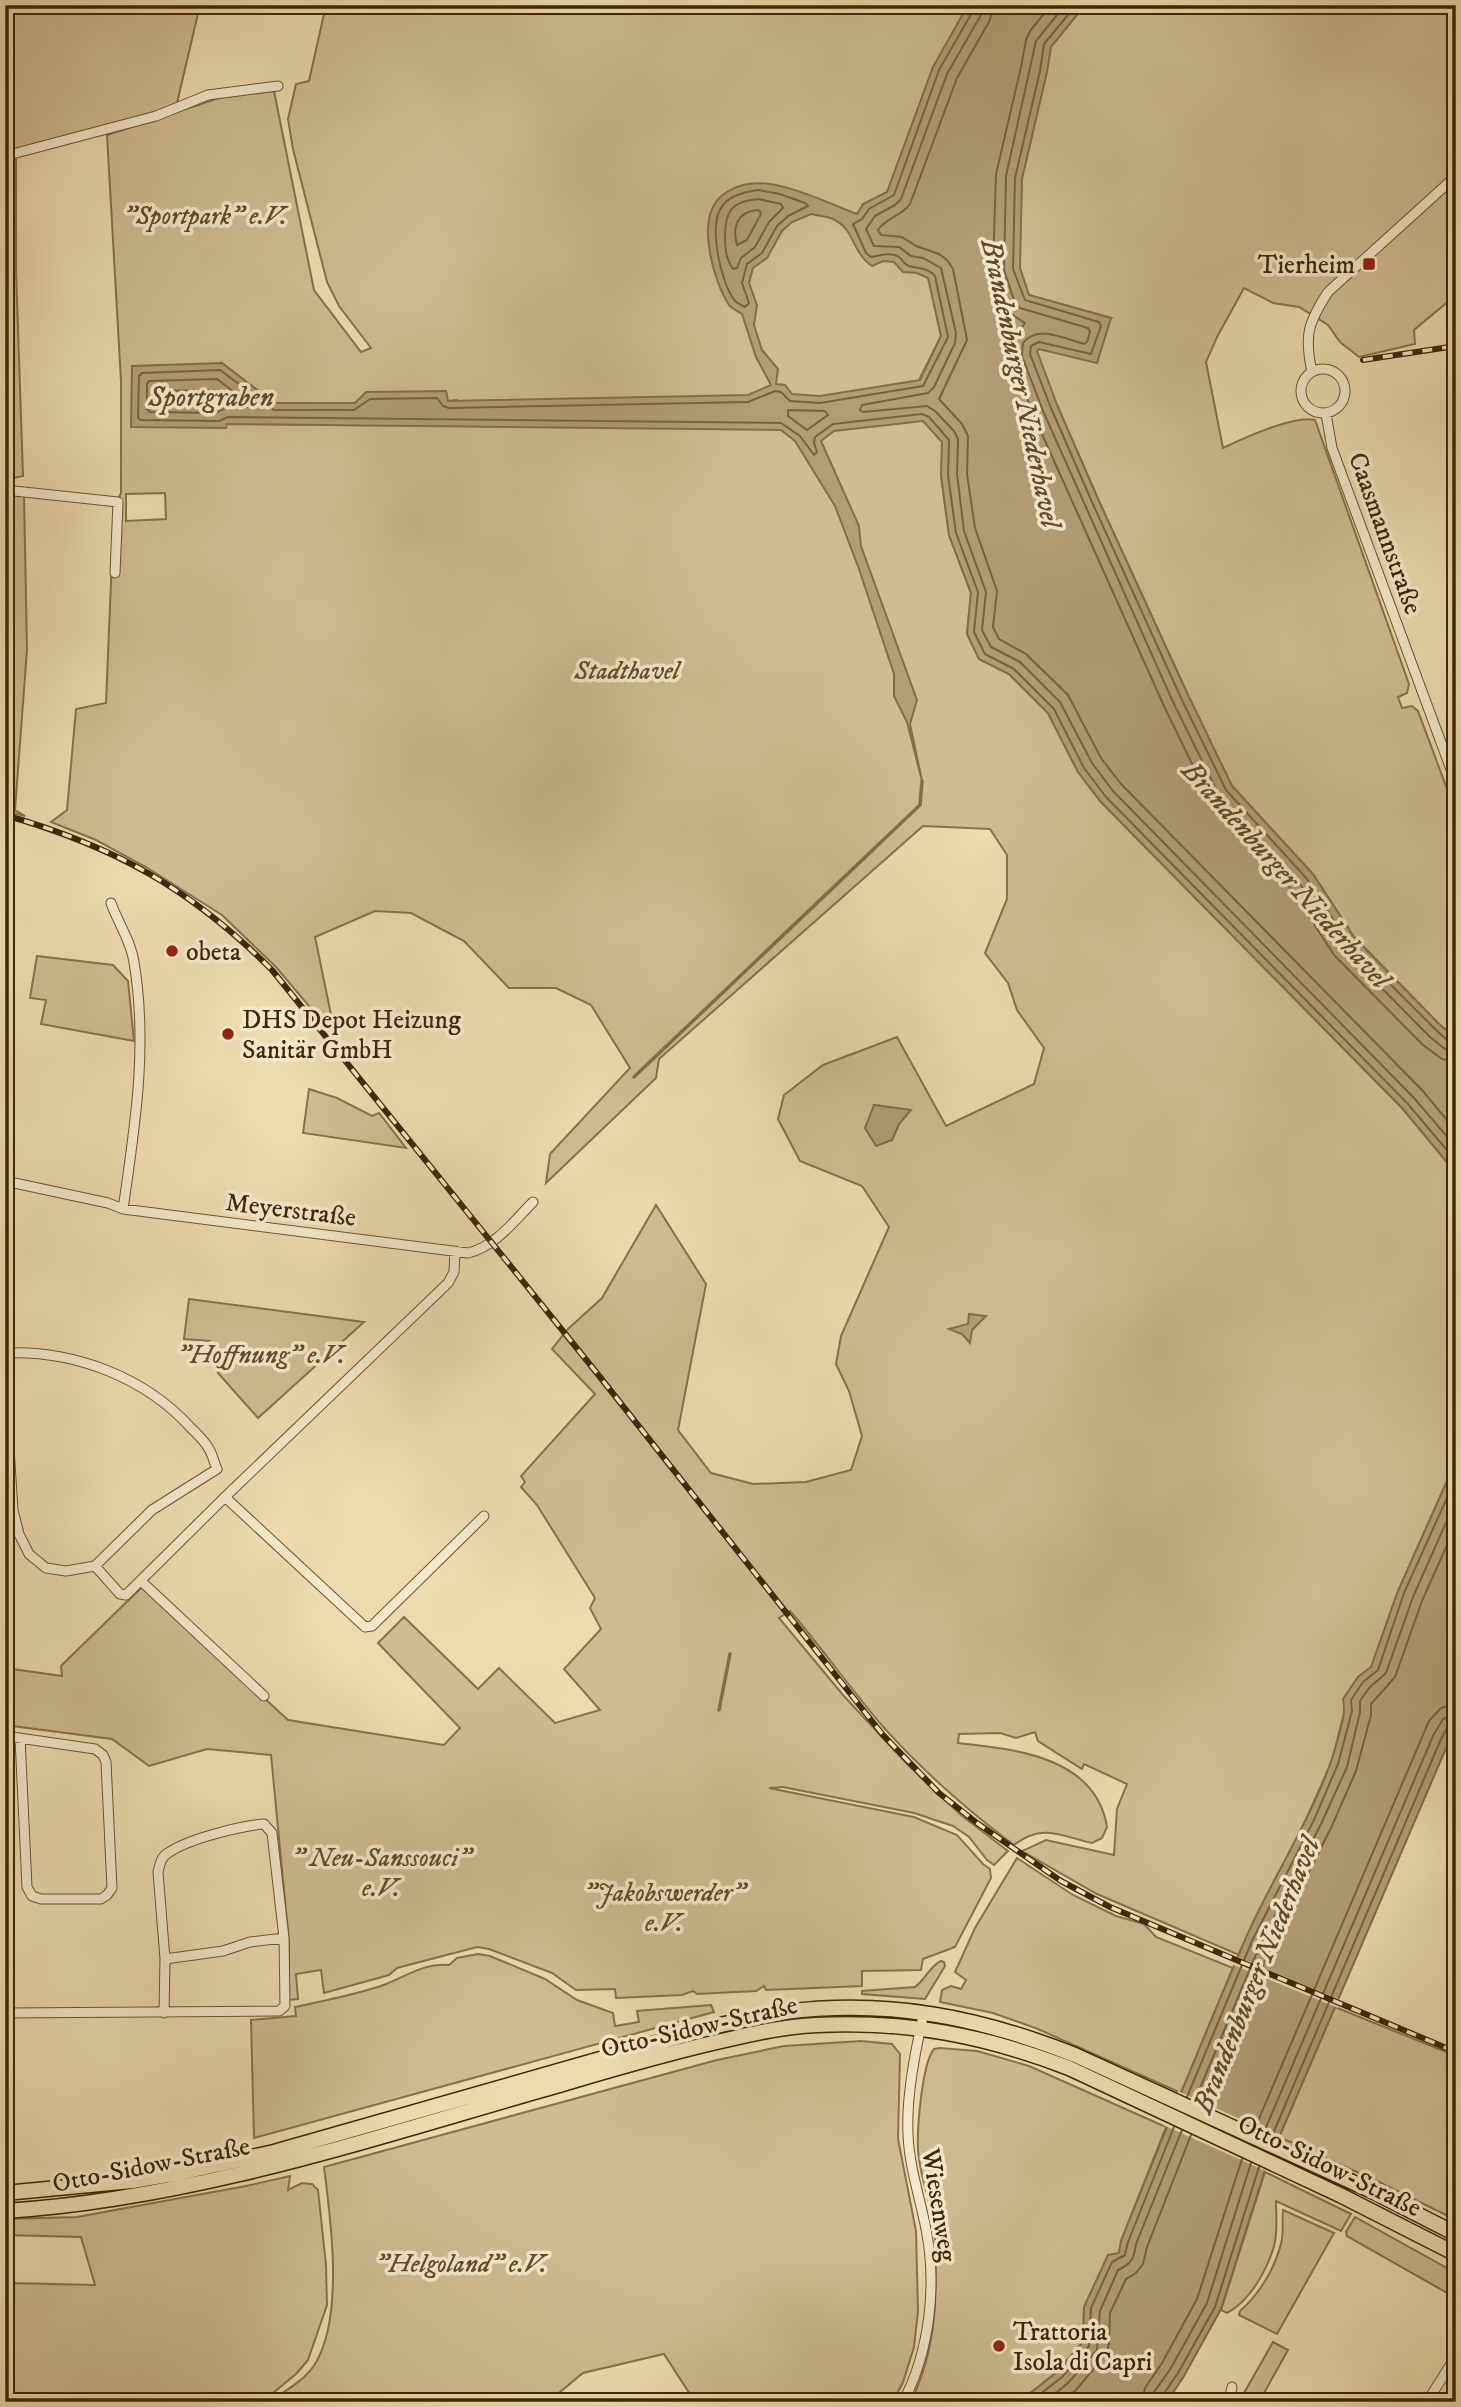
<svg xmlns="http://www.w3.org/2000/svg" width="1461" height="2407" viewBox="0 0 1461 2407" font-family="'IM FELL DW Pica',serif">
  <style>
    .green { fill: #cfbc92; stroke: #88714c; stroke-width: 2; fill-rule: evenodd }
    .water { fill: #b29d76; stroke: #856d49; stroke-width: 2; fill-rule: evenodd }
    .pier { fill: #ecdbaf }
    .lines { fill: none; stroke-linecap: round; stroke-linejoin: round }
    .shore { stroke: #7a623e; stroke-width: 2 }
    .stream { stroke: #856d49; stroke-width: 3.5 }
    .street-casing { stroke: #6c5330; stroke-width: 11 }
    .primary-casing { stroke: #412606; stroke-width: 17 }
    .street { stroke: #f3e8cb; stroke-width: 9 }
    .primary { stroke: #ecdbaf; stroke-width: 14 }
    .rail-casing { stroke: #412606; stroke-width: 6 }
    .rail { stroke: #f3e8cb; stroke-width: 3.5; stroke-dasharray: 10; stroke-linecap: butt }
    .poi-dot { fill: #8f2418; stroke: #f3e8cb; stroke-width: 2.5 }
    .labels { text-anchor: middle; stroke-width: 7; stroke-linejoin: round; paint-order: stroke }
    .park-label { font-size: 26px; font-style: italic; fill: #644c29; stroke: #f3e8cb }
    .poi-label { font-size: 26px; fill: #412606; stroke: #f3e8cb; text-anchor: start }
    .street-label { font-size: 26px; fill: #412606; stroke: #f3e8cb }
    .water-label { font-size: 28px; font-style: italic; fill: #634a28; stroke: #f3e8cb }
  </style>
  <rect width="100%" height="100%" fill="#ecdbaf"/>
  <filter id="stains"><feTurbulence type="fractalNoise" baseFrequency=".00286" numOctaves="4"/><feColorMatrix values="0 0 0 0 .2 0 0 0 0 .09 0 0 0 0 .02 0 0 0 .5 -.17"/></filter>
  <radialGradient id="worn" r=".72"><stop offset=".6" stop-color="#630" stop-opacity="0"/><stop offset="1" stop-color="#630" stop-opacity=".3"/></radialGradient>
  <path class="green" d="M5,5h195l-23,98 -20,9 -152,41z
    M326,5h1130v290l-42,35 1,14 -56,13 -19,-15 -12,-17 -29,-18 -26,-4 -29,-15 -27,49 -11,25 17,86c21,-10 70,-33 92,-28l94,264 -2,9 -9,4 4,11 10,-2 6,5 38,102v225l-16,-13 -86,-88 -41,-63 -81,-88 -44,-91 -90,-196 -41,-94 -21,-55 75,-32 -82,-23 -100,-17 12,58 -21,42 23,64 -2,33 8,60 22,58 -4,40 12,26 30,15 39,39 30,59 23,30 302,307 48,58 5,10v284l-58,130 -27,77 -13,9 -13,32 -13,52 -25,56 -68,138 -142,-61 -75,-43 24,-11 68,15 3,-46 10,-25 -43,-20 -2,5 -44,-28 -3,-9 -19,6 -16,-5 -41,1 -1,9c57,6 138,14 149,84l-5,11 -10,5c-32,-7 -49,-20 -78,2 -47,-35 -90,-73 -129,-116 -33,-38 -62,-80 -95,-118l-11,7 64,77 64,69 55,52 46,35 -14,14 -7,-5 -18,-23 -16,-11 -39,-13 -131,-26 -14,1 145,29 43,18 26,29 7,5 1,9 -36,69 -32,12 -2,11 -59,1v15l-96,4 -2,-4 -8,5 -59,3 -4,-3 -11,4 -66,3 -1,-9 -39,1 -24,-17 -63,-24 -12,-2 -80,21 -8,7 -65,18 -3,-23 -25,4 2,25 -9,1v-58l-18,-187 -64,-6 -58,17 -37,-27 -107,-14v-57l57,8 -1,-10 82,-80 145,134 156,25 16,-17 -82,-85 26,-26 74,72 21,-21 56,55 45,-13 -36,-41 37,-40 -11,-21 5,-10 -58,-93 -16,-18 4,-5 -4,-6 74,-82 -43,-45 16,-20 34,-31 54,-93 50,79 -28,146 33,43 42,11 53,-2 45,-12 11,-34 -13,-45 -13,-27 5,-28 48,-109 -27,-41 -62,-25 -22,-42 6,-24 39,-30 74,-28 49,89 88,-42 10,-36 -27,-38 -9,-27 -23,-30 22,-54v-44l-17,-26 -67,-3 -264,233 -3,19 -110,105 4,-29 80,-86 -39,-63 -35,-17h-47l-45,-47 -53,-28 -36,-2 -60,26 19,92 -4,2 -54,-64 -54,-52 -76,-48 -50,-27 -45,-18 16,-12 9,-101 30,-6 8,-194 7,-16v-112l-14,-246 118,-39 49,-5 40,199 47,62 10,-4 -32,-42 -12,-24 -34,-133 -5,-30 8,-35 13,-3zM222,363l52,40h81l91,-12 1,10 10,-1v26l-230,-2zM165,493l1,26 -40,2v-27zM874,1105l36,5 -11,14 -7,16z
    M16,156v114l7,206 -18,4v-321z
    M24,495l3,155 -12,160 10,6 -20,-5v-315z
    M37,956l76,9 15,16 6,60 -93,-17 5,-24 -16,-2z
    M309,1089l28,9 35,18 7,-3 27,35 -103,-15z
    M189,1299l175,23 -106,96 -40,-45 -8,-32 -26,-2z
    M1017,1858l56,37 43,21 28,8 12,13 77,31 -52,125 -143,-64 -45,-16 -53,-11 2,-12 9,-4 10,3 5,-9 -11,-8 20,-44z
    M478,1954l12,2 55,23 32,21 36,13 2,13 24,-4 -2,-11 74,-6 3,7 -460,126 -3,-118 45,-4 -1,-9c29,-6 58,-12 86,-21 23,-8 43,-24 68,-21l8,-7z
    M941,1961l3,1 1,4 -20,33 -63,-5v-3l53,-4c10,-7 15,-21 26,-26z
    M1335,2007l121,49v164l-77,-38 -100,-45z
    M861,2041l31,3 8,10 -2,85 18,92 2,80 -4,36 -11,35 -10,20h-198l-31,-48 -81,19 -35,29h-279c16,-11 35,-21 46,-38 29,-47 16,-143 9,-197l393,-107 67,-14z
    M940,2048l37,3 52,15 137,61 -45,114 -2,12 -35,54 -1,35 -26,30 -38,30h-108c27,-58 26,-107 24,-169 -2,-28 -16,-56 -17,-84 -1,-20 4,-86 16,-100z
    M1265,2172l86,42 -10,17 -65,-30c0,14 2,31 -2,45 -7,24 -24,55 -47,67l-6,-3z
    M290,2176l-2,14 14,-7 10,1 6,6 8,75 1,40 -19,55 -12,14 -34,28h-242l-15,-16v-98l5,-5 85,2 -14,-48 -76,-2v-16l72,-2 169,-31z
    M1283,2210l51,23 -57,101 -38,-19 1,-4c19,-16 35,-43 41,-67 3,-11 1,-23 2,-34z
    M1355,2217l101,56v25l-109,-62 -1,-4z
    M1273,2342l15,8 -29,52h-20z"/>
  <path class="water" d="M968,5h117l-34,42 -4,25 -25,107 -2,89 9,27 82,23 -14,45 -58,-14 -2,2 20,54 41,94 90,196 44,91 81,88 41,63 86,88 16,13v139l-5,-10 -48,-58 -302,-307 -23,-30 -30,-59 -39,-39 -30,-15 -12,-25 4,-41 -22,-58 -8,-60 1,-33 -19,-21 -89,10 -13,10 38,85 2,20 56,154 -7,24 12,57 -15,-59 -13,-26v-22l-35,-105 -24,-63 -40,-65 -14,-11 -554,-6 -1,4 -95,-1 1,-61 90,-3 52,40h81l11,-11 80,-1 2,10 300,-6 23,-10 -15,-28 -14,-43c-4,-3 -10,-5 -13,-9 -15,-23 -31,-79 -13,-103 5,-8 18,-15 27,-17 32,-9 84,18 114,29l6,-10 24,-12 46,-125zM811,214c7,2 16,2 22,5 23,11 18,33 39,47l11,-5 11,1 9,10 14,1 11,5 13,58 -21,44 -100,16 -28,-2 -7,-9 -9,-1 2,-15 -16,-19 -8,-25 3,-20 -8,-22 4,-15 14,-10 15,-27 10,-9z
    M874,1105l37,5 -12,14 -7,16 -16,6 -11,-18z
    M969,1314l17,2 -14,14 -2,13 -8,-9 -13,-5 19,-5z
    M1456,1461v264l-191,445 -44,139 -37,67 -17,26h-148l38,-30 26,-30 1,-35 24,-52 11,-2 2,-12c40,-100 81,-200 123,-299 30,-70 76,-133 95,-207 3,-13 7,-23 4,-36l15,-22 13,-10 27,-76z"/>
  <path class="pier" d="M1235,1956l106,44 -3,8 -107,-44z
    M1178,2091l104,47 -14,34 -105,-47z"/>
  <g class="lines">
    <path class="shore" d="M973,5v6l-34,59 -45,125 -25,14 -7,10 -9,5 13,29 5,4c9,-1 21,-6 29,1 4,3 3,6 9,8 10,3 18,1 26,10l13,61 -25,49 -103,17 -30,-2 -9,-9 -6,-1 -27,11 -299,6 -6,-2 -6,-8 -67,1 -16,11h-80l-54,-40 -78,3 -3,3 -1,42 3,2 78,1 9,-4 553,6 19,13 14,19 3,-3 -3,-9 1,-6 18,-13 89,-10 7,3 20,23 -1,35 8,58 22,59 -4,40 11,22 29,15 40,40 30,59 22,29 302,307 48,57
      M982,5l-1,10 -34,59 -46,125 -6,6 -20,11 -9,13 8,17 25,1 12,9 12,2 18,10 15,65 -1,10 -21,44 -6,6 -66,12 -2,5 3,2 64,-6 8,5 19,20 4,8 -1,35 7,57 22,61 -4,38 9,17 29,15 40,40 32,61 21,28 301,307 42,49
      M993,5l-3,15 -33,58 -47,126c-8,12 -25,14 -32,26l3,5 21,2 14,9 23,8 8,6 6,9 14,71 -28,59 23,25 6,12 -1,38 8,54 22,63 -4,36 6,12 27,15 42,41 33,63 20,26 301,306 34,41
      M1051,5l-21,26 -4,9 -5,27 -25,107 -3,95 13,39 8,8 11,7 -11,15 -3,16 22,60 131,292 46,95 82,89 42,65 89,90 19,14 14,3
      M1065,5l-29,36 -30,135 -2,94 10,30 6,8 68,20 2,4 -3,10 -3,2c-19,-5 -47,-20 -61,-1l-1,13 21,55 130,291 46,93 81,89 42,64 88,89 15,12 11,3
      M1076,5l-32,39 -4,27 -25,107 -2,91 12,31 74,22 2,4 -10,28 -52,-12 -8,4 -1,8 21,54 41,94 89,196 45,92 81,89 41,63 88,88 13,12 7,1
      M758,190l22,4 25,9 3,3 -20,10 -11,10 -15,27 -15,11 -5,19 7,20 -4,4c-2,-1 -8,-4 -10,-6 -14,-17 -28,-77 -12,-96 8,-10 22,-13 35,-15z
      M758,199l23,5 2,4 -14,14 -14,25 -14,11 -4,10 -4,1c-7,-10 -8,-20 -8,-33 0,-25 7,-35 33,-37z
      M757,210l3,1 1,3 -14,26 -10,5c-5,-18 0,-33 20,-35z
      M217,379l30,23 1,5 -22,1 -11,5 -65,-1 -3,-3v-25l2,-3z
      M213,390l7,6 -8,6 -51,-1 -3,-3v-4l3,-3z
      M788,410l37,1 3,4 -21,15 -19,-14z
      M1187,2097l65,-156 62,-121 24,-56 14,-53 -1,-11 12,-18 15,-12 26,-77 52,-115
      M1195,2100l65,-155 61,-121 26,-57 13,-55v-11l9,-13 17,-15 27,-76 43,-97
      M1205,2105l65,-156 61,-121 25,-57 15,-56v-11l24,-27 27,-76 34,-76
      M1255,2128l174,-407 12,-13 15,-4
      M1264,2132l169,-396 10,-17 13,-4
      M1272,2136l169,-397 7,-13 8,-2
      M1030,2402l32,-25 27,-31 2,-38 21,-46 13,-7 3,-13 46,-115
      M1045,2402l23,-19 29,-33 3,-39 18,-41c13,-6 16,-11 18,-26l46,-114
      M1062,2402l14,-12 30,-36 3,-10 1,-31 16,-34 10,-6 7,-9 4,-17 44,-112
      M1142,2402l3,-14 17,-25 35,-64 45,-140
      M1153,2402l1,-10 17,-24 36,-65 44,-140
      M1162,2402l1,-7 15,-22 37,-66 44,-140"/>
    <path class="stream" d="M634,1077l286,-272 2,-24
      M719,1710l11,-56"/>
    <defs>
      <path id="street" d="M5,156l151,-40 52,-21 70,-9
        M1301 391a22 22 0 1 1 44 0a22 22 0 1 1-44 0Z
        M1312,372c-8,-37 -4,-49 16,-80l128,-116
        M1326,414l6,34 124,335
        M5,490l113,12 -3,71
        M111,903c7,20 20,38 23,59 14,84 1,164 -11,247
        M5,1181l103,22 15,6 345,44c27,-6 46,-32 65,-51
        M5,1353c69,-3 140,24 186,75 6,6 14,13 18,21 4,6 5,14 8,20l-65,41 -57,56 -29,5 -20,-3 -17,-14 -10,-20 -6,-24 -8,-125
        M225,1497l223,-214 6,-11 1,-21
        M95,1566l25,28 6,1 99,-98 140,130 7,-1 112,-110
        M141,1581l123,115
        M5,1736l90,13 8,6 3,7 6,126 -5,7 -6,4h-60l-9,-3 -5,-9 -7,-149
        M165,1959l58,-8 27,-9 34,-4
        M5,2013l274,-2 6,-5 -1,-68 -12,-105 -8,-9c-24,2 -76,15 -96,29 -7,4 -8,11 -10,19l7,87 -1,54
        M1431,2396l16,6
        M903,2402c27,-51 34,-117 23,-173 -6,-31 -17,-63 -18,-95 -2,-38 8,-86 16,-122
        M1229,2402l3,-15
        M1427,2402l29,-46"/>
      <path id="primary" d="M5,2193l127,-12 47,-8 95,-21 442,-126c23,-5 46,-11 69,-14 103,-13 194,5 290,43l299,137 82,42
        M5,2211c192,-12 377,-76 561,-128 54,-16 109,-32 164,-44 29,-7 57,-13 87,-14 92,-4 166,10 252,43l271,127 116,59"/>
    </defs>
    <use href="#street" class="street-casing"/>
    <use href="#primary" class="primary-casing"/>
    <use href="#street" class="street"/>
    <use href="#primary" class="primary"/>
    <defs>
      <path id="rail" d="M1363,360l93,-14
        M5,815c111,32 186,74 267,155l324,402 287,363 56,58 38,30 84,58 49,26 346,145"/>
    </defs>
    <use href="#rail" class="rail-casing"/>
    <use href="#rail" class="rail"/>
  </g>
  <g class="poi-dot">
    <rect x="1362" y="257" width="14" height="14" rx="3.5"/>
    <circle cx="172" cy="951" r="7"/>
    <circle cx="228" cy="1034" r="7"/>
    <circle cx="999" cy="2346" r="7"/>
  </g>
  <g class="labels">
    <g class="park-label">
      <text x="205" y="224">"Sportpark" e.V.</text>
      <text x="627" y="679">Stadthavel</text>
      <text x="261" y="1363">"Hoffnung" e.V.</text>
      <text x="381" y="1866">" Neu-Sanssouci"<tspan x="381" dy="30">e.V.</tspan></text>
      <text x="664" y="1901">"Jakobswerder"<tspan x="664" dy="30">e.V.</tspan></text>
      <text x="461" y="2272">"Helgoland" e.V.</text>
    </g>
    <g class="poi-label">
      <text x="1355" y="273" text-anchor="end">Tierheim</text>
      <text x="186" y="960">obeta</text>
      <text x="242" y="1028">DHS Depot Heizung<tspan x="242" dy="30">Sanitär GmbH</tspan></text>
      <text x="1013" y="2340">Trattoria<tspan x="1013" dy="30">Isola di Capri</tspan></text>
    </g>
    <g class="street-label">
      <text transform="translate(1386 533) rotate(70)" y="9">Caasmannstraße</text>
      <text transform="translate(291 1209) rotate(7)" y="9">Meyerstraße</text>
      <text transform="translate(699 2026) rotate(-13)" y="9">Otto-Sidow-Straße</text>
      <text transform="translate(151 2164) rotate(-11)" y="9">Otto-Sidow-Straße</text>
      <text transform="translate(1330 2165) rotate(26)" y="9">Otto-Sidow-Straße</text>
      <text transform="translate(940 2205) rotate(81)" y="9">Wiesenweg</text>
    </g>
    <g class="water-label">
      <text transform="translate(1022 383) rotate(78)" y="10">Brandenburger Niederhavel</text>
      <text x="211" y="406">Sportgraben</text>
      <text transform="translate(1287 874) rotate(48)" y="10">Brandenburger Niederhavel</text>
      <text transform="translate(1255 1975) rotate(-68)" y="10">Brandenburger Niederhavel</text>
    </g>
  </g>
  <rect width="1461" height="2407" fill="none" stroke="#ecdbaf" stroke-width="28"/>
  <rect x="7" y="7" width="1447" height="2393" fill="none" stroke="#412606" stroke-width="3.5"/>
  <rect x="14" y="14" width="1433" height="2379" fill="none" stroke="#412606" stroke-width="2"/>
  <rect width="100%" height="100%" filter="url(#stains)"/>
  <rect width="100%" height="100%" fill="url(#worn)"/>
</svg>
